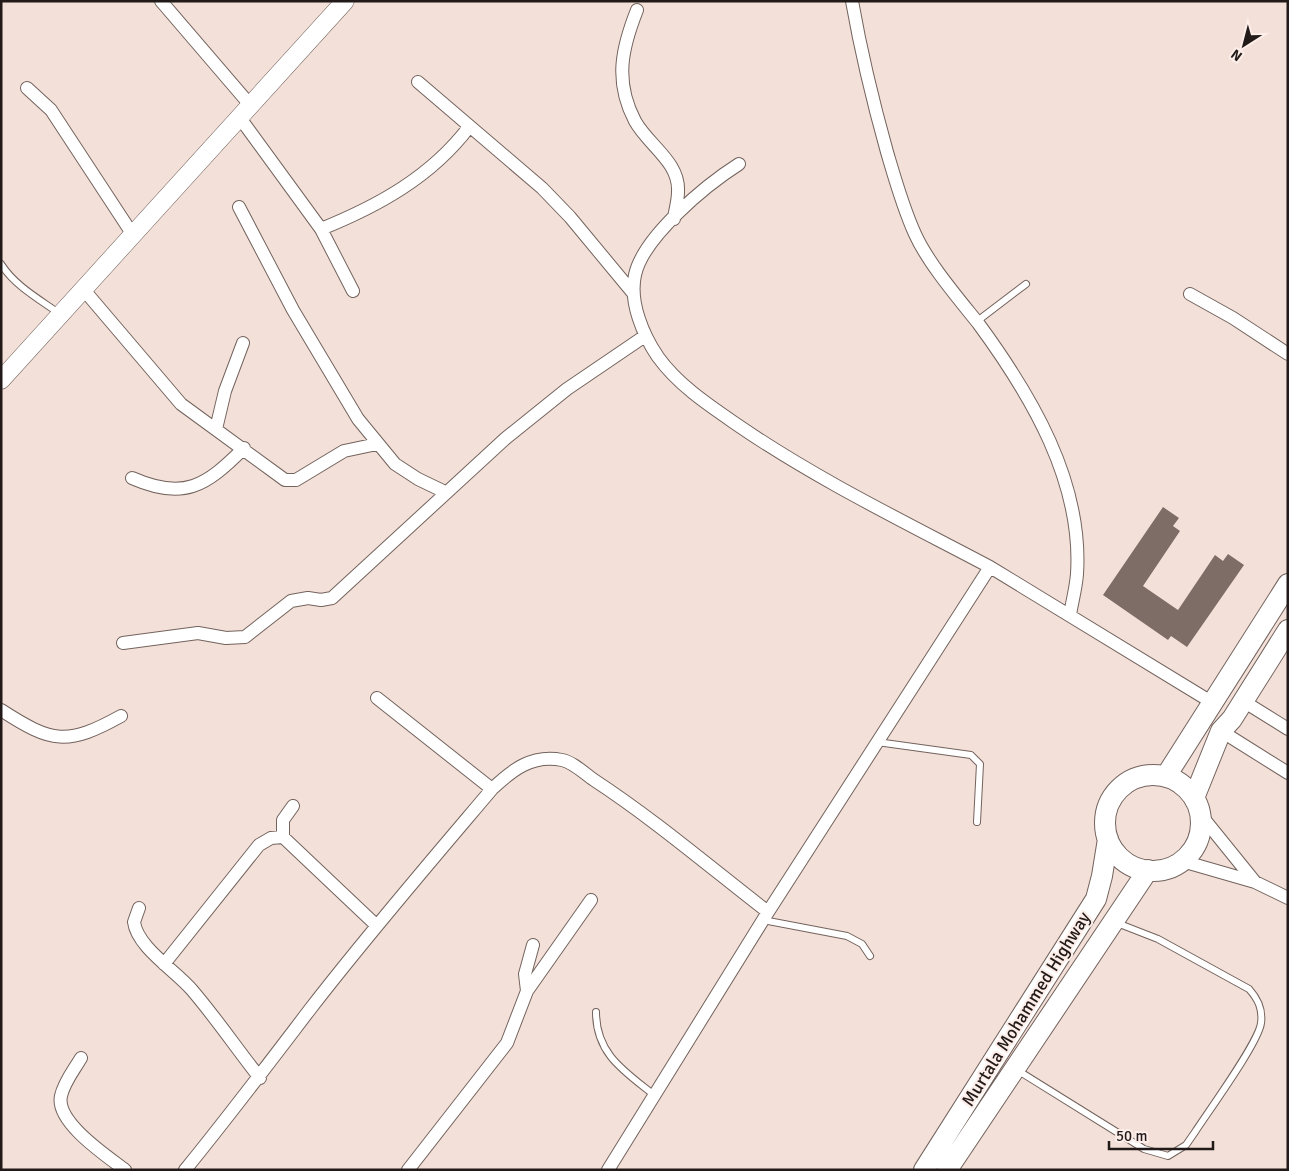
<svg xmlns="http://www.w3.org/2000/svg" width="1289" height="1171" viewBox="0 0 1289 1171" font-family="Signika,sans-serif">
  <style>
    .building { fill: #7e6d67 }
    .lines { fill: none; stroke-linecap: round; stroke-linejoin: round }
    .service-casing { stroke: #73635d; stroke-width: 8 }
    .minor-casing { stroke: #73635d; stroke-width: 14 }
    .secondary-casing { stroke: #73635d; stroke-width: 19 }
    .trunk-casing { stroke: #73635d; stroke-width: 22 }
    .service { stroke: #fff; stroke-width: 6 }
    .minor { stroke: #fff; stroke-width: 12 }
    .secondary { stroke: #fff; stroke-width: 18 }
    .trunk { stroke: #fff; stroke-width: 20 }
    .labels { text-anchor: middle; stroke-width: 4; stroke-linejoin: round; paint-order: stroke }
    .street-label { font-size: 18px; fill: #211a18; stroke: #fdeee9 }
  </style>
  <rect width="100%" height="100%" fill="#f3e0d9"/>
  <path class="building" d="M1163,507l16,11 -6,8 7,5 -37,55 35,24 37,-55 8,6 5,-7 16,11 -57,82 -16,-11 -3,4 -65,-45z"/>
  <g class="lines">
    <defs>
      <path id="service" d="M1,264c14,22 38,35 59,50
        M976,322l50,-38
        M877,742l94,13 9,9 -3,58
        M763,920l84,16 15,8 8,12
        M596,1012c0,42 28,59 58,83
        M1017,1070l127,79 24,7 18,-11 9,-13c13,-20 64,-90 66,-109 2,-14 -3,-24 -12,-34l-91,-50 -41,-16"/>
      <path id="minor" d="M161,1l90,105
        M852,1c9,51 21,101 35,151 8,27 16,56 28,82 13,29 43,64 63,89 53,72 105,159 99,251 -1,14 -5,28 -7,41
        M637,10c-15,38 -23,71 -2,111 13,24 45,41 43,71 0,9 -3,18 -4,27
        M418,82l124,106 28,29 63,76
        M27,88l24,22 82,125
        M240,118l81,111 32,62
        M739,164c-33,21 -96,73 -104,111 -6,27 8,60 23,82 21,29 52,49 81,69 79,54 166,96 251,141
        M239,207l54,103 65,109 37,45 23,15 27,13
        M321,229c57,-23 110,-52 148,-102
        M84,290l97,114 104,76h11l48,-29 33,-7
        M1190,294l43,24 55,36
        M216,429l9,-38 18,-48
        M132,478c52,23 74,8 112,-30
        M123,643l75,-10 28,5 19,-1 46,-36 17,-3 13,2 11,-2 174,-160 61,-49 78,-53
        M377,698l115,91
        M1243,701l45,28
        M1,710c51,33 66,36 120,6
        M1221,731l67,42
        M293,806l-10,14v17l94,89
        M1200,814l55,68
        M1182,861l73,21 33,16
        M139,908l-5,14c3,25 42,49 58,68 24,28 45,59 68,88
        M164,964l95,-119 12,-7 12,-1
        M527,991l64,-91
        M81,1058c-7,12 -17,24 -20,38 -6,26 46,60 64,74
        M185,1170c44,-54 84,-107 126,-162 58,-75 120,-147 181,-219 20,-19 40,-35 70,-29 11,2 23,14 32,20 61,40 117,88 174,132
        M408,1170l99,-127 20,-52 -2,-17 8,-29
        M608,1170l160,-258 222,-345 223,136"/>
      <path id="secondary" d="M1,380l344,-379"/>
      <path id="trunk" d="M1105 823a48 48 0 1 1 96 0a48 48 0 1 1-96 0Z
        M1166,776l122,-192
        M1194,798l27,-67 11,-12 56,-89
        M924,1170l172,-271 6,-23 6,-37
        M947,1170l201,-300"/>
    </defs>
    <use href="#service" class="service-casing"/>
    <use href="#minor" class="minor-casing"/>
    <use href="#secondary" class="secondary-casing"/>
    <use href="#trunk" class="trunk-casing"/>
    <use href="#service" class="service"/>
    <use href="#minor" class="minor"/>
    <use href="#secondary" class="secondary"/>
    <use href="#trunk" class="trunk"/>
  </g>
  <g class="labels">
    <g class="street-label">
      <text transform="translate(1026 1009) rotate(-58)" y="6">Murtala Mohammed Highway</text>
    </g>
  </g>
  <rect width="1289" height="1171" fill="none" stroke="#211a18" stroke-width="5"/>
  <g transform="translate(1244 45) rotate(216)" stroke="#fdeee9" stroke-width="4" paint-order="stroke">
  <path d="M0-4L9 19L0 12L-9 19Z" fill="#211a18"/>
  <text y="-8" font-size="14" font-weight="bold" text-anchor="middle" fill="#211a18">N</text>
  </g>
  <path d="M1109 1141v8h104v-8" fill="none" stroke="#211a18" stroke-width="2.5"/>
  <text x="1116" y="1141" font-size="15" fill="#211a18" stroke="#fdeee9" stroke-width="4" paint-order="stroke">50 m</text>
</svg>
